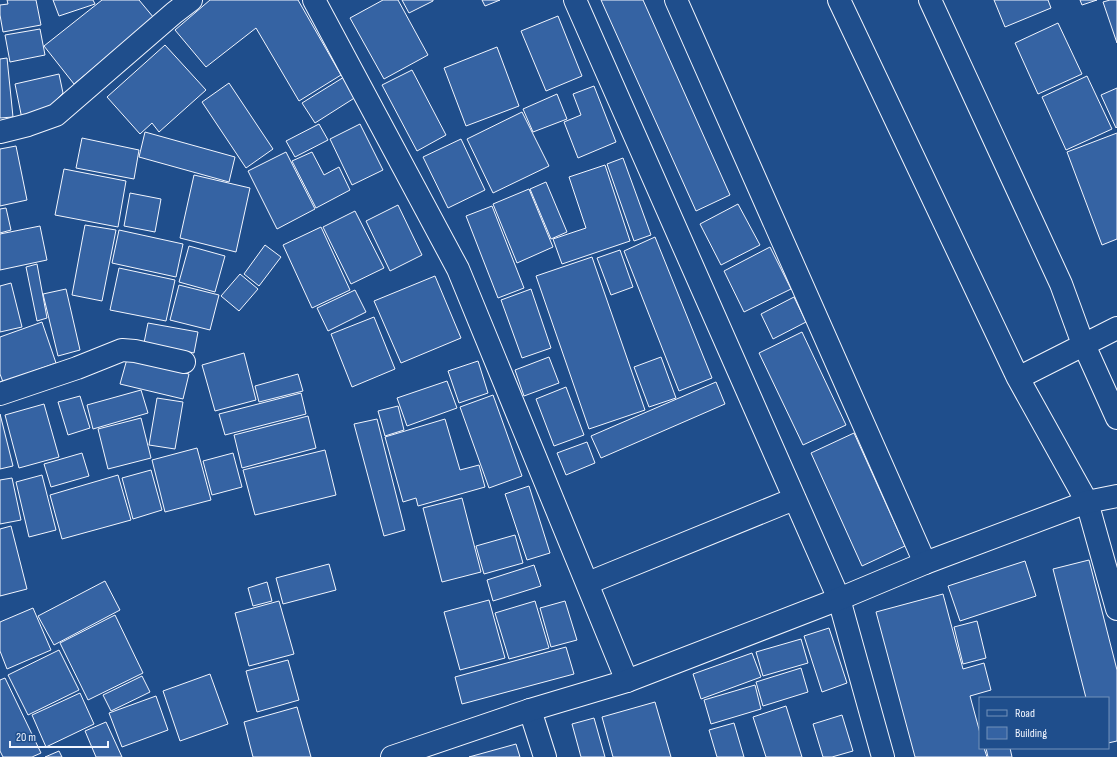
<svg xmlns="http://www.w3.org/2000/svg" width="1117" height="757" viewBox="0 0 1117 757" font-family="'Sofia Sans Condensed',sans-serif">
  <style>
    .building { fill: #3563a3; stroke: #f2f6ff }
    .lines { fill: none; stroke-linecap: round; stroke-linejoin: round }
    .minor-casing { stroke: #f2f6ff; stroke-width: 24 }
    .major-casing { stroke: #f2f6ff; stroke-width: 24 }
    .minor { stroke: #1f4e8c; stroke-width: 22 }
    .major { stroke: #1f4e8c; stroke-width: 22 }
  </style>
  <rect width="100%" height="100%" fill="#1f4e8c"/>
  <path class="building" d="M7,0h29l5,25 -38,7 -3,-17v-10l8,-1z
    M53,0h40l2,4 -36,12z
    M102,0h37l15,18 -80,66 -30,-38z
    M210,0h88l43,75 -42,26 -43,-73 -50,39 -31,-37z
    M383,0h15l30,55 -44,24 -34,-61z
    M402,0h31v1l-24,12z
    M482,0h18l-15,6z
    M601,0h42l87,195 -34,16z
    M994,0h54l3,8 -46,19z
    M1080,0h17l-15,5z
    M1110,0h7v43l-14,-41z
    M558,16l24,60 -36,15 -25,-60z
    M1058,23l24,51 -44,20 -23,-51z
    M40,29l5,26 -35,7 -5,-27z
    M165,45l41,45 -47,42 -7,-9 -12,11 -33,-37z
    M497,47l22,59 -53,20 -22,-58z
    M7,58l6,59 -13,1v-59z
    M412,70l34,65 -29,16 -35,-66z
    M59,74l4,19 -16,16 -25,10 -7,-35z
    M1087,76l25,53 -46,21 -24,-53z
    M344,77l12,20 -41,26 -13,-20z
    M229,83l44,66 -27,19 -44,-66z
    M594,86l22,56 -38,16 -14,-36 17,-7 -8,-21z
    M1117,88v39l-1,1 -15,-33z
    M557,94l10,25 -34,13 -10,-23z
    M522,112l27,54 -56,27 -26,-54z
    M319,124l9,16 -33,17 -9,-16z
    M360,124l23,46 -31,15 -22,-46z
    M145,132l90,25 -6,25 -90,-25z
    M1117,133v106l-15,6 -35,-93z
    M82,138l57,12 -5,29 -58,-11z
    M461,139l24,51 -37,18 -25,-51z
    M16,146l11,54 -27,6v-57z
    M286,152l29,57 -38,20 -29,-58z
    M312,152l12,23 15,-8 11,23 -34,18 -24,-47z
    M623,158l28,77 -17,6 -27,-77z
    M605,165l25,76 -68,23 -9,-25 33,-11 -17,-51z
    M64,169l62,12 -8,46 -63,-12z
    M194,175l56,13 -14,64 -56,-14z
    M546,182l21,50 -16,7 -21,-50z
    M529,189l24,58 -36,16 -24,-59z
    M130,193l31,6 -6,33 -31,-6z
    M738,204l22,41 -39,20 -21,-41z
    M398,205l24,50 -32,16 -24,-50z
    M492,206l32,82 -26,10 -32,-82z
    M6,208l5,22 -11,3v-24z
    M355,211l29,57 -33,16 -28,-57z
    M85,225l31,5 -14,71 -30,-6z
    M40,226l7,34 -47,10v-36z
    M321,227l29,63 -38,18 -29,-63z
    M119,230l64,14 -7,33 -64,-14z
    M655,237l57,141 -33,13 -55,-140z
    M265,245l16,12 -22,29 -15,-12z
    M189,246l36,10 -10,36 -36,-10z
    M770,247l21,42 -47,23 -20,-41z
    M620,250l13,37 -22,8 -14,-37z
    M592,257l53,153 -56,19 -53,-153z
    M37,264l10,54 -10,3 -11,-54z
    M119,268l56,12 -9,41 -56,-11z
    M240,274l18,15 -19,22 -18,-15z
    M435,276l26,62 -60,25 -27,-62z
    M11,283l11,44 -22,5v-46z
    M179,285l40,10 -9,35 -40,-10z
    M66,289l14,61 -22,6 -15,-62z
    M531,289l20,59 -29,10 -21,-58z
    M355,290l11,22 -38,19 -11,-23z
    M794,297l12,25 -33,17 -12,-25z
    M374,317l21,52 -43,18 -21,-53z
    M42,322l14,41 -53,19 -3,-8v-37z
    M148,323l50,9 -4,21 -50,-10z
    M802,332l44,93 -43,20 -44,-92z
    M244,353l12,47 -41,11 -13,-46z
    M549,357l10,26 -35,13 -9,-26z
    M661,357l15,41 -27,9 -15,-40z
    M127,359l62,15 -6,25 -63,-15z
    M478,361l10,32 -29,10 -11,-32z
    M298,374l5,17 -44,11 -4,-16z
    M447,381l10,27 -50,18 -10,-28z
    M716,382l9,22 -124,54 -10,-22z
    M566,387l18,48 -30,11 -18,-47z
    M141,390l7,23 -55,16 -6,-24z
    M301,393l5,21 -81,21 -6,-21z
    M493,395l29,81 -33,12 -29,-81z
    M80,396l10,32 -22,7 -10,-33z
    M157,398l26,4 -8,47 -26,-4z
    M44,404l15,53 -40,11 -14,-53z
    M398,406l6,24 -19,6 -7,-25z
    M0,414l13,52 -13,3z
    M308,416l8,32 -74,20 -8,-33z
    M141,418l10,40 -43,11 -10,-40z
    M377,419l28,111 -21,6 -30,-112z
    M445,419l15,51 19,-5 6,22 -67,19 -2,-8 -13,4 -18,-65z
    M854,433l51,113 -43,20 -51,-113z
    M587,442l8,21 -29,12 -9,-22z
    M197,448l14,52 -46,12 -13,-52z
    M325,450l11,45 -81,20 -12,-45z
    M82,453l7,23 -38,11 -7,-23z
    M233,453l9,34 -30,8 -9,-34z
    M151,470l11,40 -29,9 -11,-41z
    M42,475l14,55 -27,7 -13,-55z
    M118,475l13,45 -69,19 -12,-44z
    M12,478l9,42 -21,4v-44z
    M529,486l21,67 -23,7 -22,-66z
    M462,498l19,74 -39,10 -19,-74z
    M11,526l16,63 -27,7v-67z
    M515,535l8,28 -39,11 -8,-28z
    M1089,560l28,110v71l-9,2v-45h-22l-33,-129z
    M1025,561l11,35 -76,25 -12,-35z
    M329,564l7,26 -53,14 -7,-26z
    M534,565l7,21 -48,15 -6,-21z
    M105,581l15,29 -66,35 -16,-29z
    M267,582l5,19 -19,5 -5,-18z
    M943,594l20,75 21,-6 7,27 -21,6 10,37v15h4l3,9h-72l-39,-145z
    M489,600l16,58 -45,12 -16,-58z
    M279,601l15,53 -45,12 -14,-53z
    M535,601l14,47 -40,11 -14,-46z
    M565,601l12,39 -26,7 -11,-39z
    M33,608l18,42 -44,19 -7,-18v-29z
    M115,615l28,58 -55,27 -28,-57z
    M977,621l9,37 -23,6 -9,-37z
    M829,628l18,55 -25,9 -18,-56z
    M801,639l7,24 -45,13 -7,-24z
    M566,647l8,27 -112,30 -7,-27z
    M59,650l20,40 -51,25 -20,-40z
    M752,653l9,24 -60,22 -8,-25z
    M288,660l11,40 -42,12 -11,-41z
    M801,668l7,24 -45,14 -7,-24z
    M210,674l18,50 -48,17 -17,-50z
    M142,676l8,16 -39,19 -8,-16z
    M5,678l36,75 -9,4h-29l-3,-6v-71z
    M755,685l6,24 -50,15 -7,-24z
    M80,693l14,31 -48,23 -14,-32z
    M156,696l12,34 -46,17 -13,-34z
    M655,702l16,55h-58l-11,-40z
    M786,706l16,51h-36l-13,-40z
    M297,707l14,50h-58l-9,-35z
    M842,715l11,36 -21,6h-9l-10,-33z
    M594,718l11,39h-24l-9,-33z
    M106,722l16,35h-26l-11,-26z
    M734,723l10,34h-27l-8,-27z
    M516,744l4,13h-51z
    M986,748h24l2,9h-24z
    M59,751l3,6h-17z"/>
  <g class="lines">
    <defs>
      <path id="minor" d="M314,0l144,269 169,412
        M575,0l264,599 44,158
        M676,0l249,563
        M839,0l179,378 69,124 30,107
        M930,0l131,284 19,52 37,82
        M0,132l28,-7 28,-10 118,-102 17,-13
        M1018,378l99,-50
        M0,394l77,-26 45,-18 13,1 49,11
        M588,583l206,-84
        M530,710l15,47"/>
      <path id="major" d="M392,757l138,-47 97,-29 212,-82 86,-36 162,-61 30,-6"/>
    </defs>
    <use href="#minor" class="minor-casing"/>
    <use href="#major" class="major-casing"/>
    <use href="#minor" class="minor"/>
    <use href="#major" class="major"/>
  </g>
  <rect x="979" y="697" width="130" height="52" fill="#1f4e8c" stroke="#7391ba"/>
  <rect x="987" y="710" width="20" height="6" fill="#1f4e8c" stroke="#7391ba"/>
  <text x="1015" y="717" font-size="12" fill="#f2f6ff">Road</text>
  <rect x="987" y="727" width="20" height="12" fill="#3563a3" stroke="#7391ba"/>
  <text x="1015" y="737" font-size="12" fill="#f2f6ff">Building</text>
  <path d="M10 741v6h98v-6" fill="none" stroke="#f2f6ff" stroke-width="2"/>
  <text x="16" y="741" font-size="12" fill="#f2f6ff" stroke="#1f4e8c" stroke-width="3" paint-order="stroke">20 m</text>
</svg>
